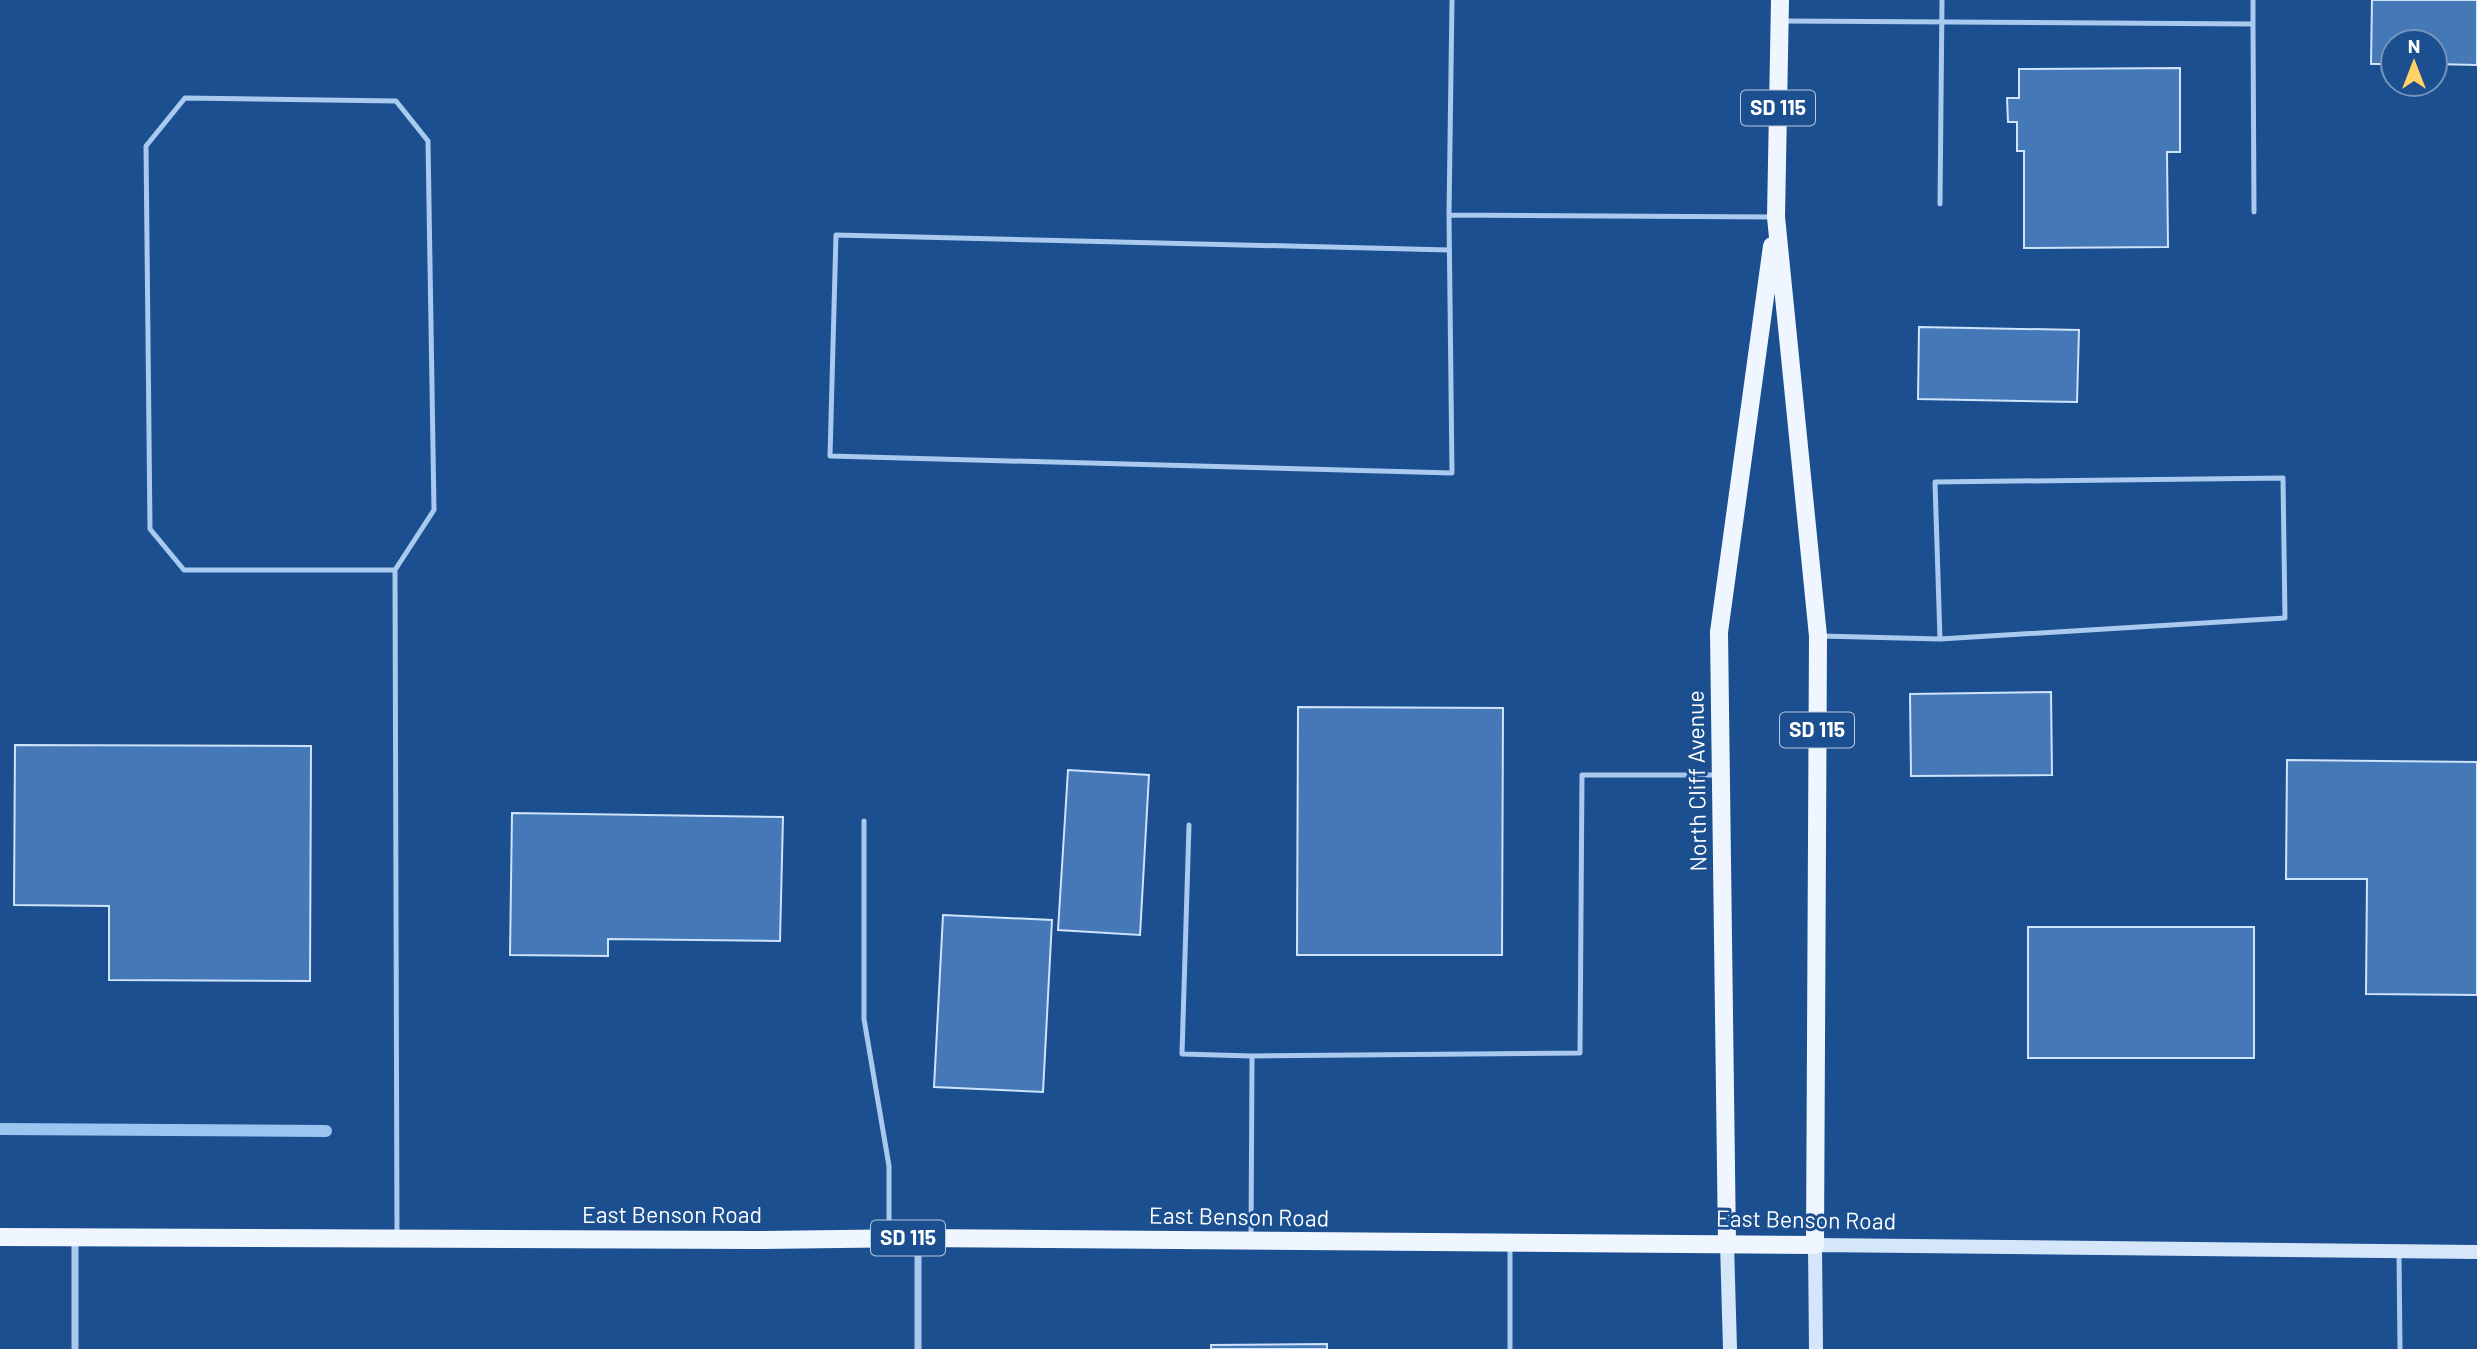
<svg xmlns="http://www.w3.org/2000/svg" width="2477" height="1349" viewBox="0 0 2477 1349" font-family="Barlow,sans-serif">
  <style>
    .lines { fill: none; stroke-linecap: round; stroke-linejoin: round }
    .stream { stroke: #9cc4f0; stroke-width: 12 }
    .building { fill: #4478b7; stroke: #cfe3fa; stroke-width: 2 }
    .service { stroke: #a9c9ee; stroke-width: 5 }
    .minor { stroke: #a9c9ee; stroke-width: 7 }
    .secondary { stroke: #d6e6fa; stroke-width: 14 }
    .primary { stroke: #f0f6ff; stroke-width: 18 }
    .labels { text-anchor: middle; stroke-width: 6; stroke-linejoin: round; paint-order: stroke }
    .shield { fill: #1b4f8f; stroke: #bbcadd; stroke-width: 2 }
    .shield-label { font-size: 21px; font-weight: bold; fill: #fff }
    .street-label { font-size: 23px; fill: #fff; stroke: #1b4f8f }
  </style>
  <rect width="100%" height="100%" fill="#1b4f8f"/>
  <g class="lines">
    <path class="stream" d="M0,1129l326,2"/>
  </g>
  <path class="building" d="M2372,0h105v65l-42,-1v-22h-42v22h-22z
    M2180,68v84h-13l1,95 -144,1v-97h-7v-29h-9l-1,-24h12v-29z
    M1919,327l160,3 -2,72 -159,-3z
    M2051,692l1,83 -141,1 -1,-82z
    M1298,707l205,1 -1,247h-205z
    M15,745l296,1 -1,235 -201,-1v-74l-95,-1z
    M2287,760l190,2v233l-111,-1 1,-115h-81z
    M1068,770l81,5 -9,160 -82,-5z
    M512,813l271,4 -3,124 -172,-2v17l-98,-1z
    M943,915l109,5 -9,172 -109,-5z
    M2028,927h226v131h-226z
    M1327,1344v5h-116v-4z"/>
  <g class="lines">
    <path class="service" d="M1452,0l-3,215 324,2
      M1783,21l470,3v-24
      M2253,24l1,188
      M1940,204l2,-204
      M1449,215l3,258 -622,-17 6,-221 613,15
      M395,570h-211l-34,-41 -4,-383 39,-48 211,3 32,40 6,369 -39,60 2,666
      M1821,636l119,3 345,-21 -2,-140 -348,4 5,157
      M864,821v198l25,147v70
      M1189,825l-7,229 70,2
      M1251,1238l1,-182 328,-3 2,-278h137
      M1510,1247v102
      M2399,1254l1,95"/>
    <path class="minor" d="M918,1238v111
      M75,1349v-111"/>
    <path class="secondary" d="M1727,1244l3,105
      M1816,1349l-1,-104 662,7"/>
    <path class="primary" d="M0,1237l755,3 163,-2 897,7 3,-609 -42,-419 4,-217
      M1727,1244l-8,-612 53,-386"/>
  </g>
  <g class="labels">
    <g class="shield">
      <rect x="1741" y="90.5" width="74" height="35" rx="5"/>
      <rect x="1780" y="712.5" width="74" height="35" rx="5"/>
      <rect x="871" y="1220.5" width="74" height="35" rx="5"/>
    </g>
    <g class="shield-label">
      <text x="1778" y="115">SD 115</text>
      <text x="1817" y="737">SD 115</text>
      <text x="908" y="1245">SD 115</text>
    </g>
    <g class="street-label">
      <text transform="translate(1697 781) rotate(-91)" y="8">North Cliff Avenue</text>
      <text x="672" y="1223">East Benson Road</text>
      <text transform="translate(1239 1217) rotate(1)" y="8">East Benson Road</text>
      <text transform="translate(1806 1220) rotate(1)" y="8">East Benson Road</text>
    </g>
  </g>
  <g transform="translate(2414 63)"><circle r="33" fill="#1b4f8f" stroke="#7695bc" stroke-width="2"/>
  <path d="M0-5L12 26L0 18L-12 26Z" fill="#ffd166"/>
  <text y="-10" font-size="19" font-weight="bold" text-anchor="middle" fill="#ffffff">N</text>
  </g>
</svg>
